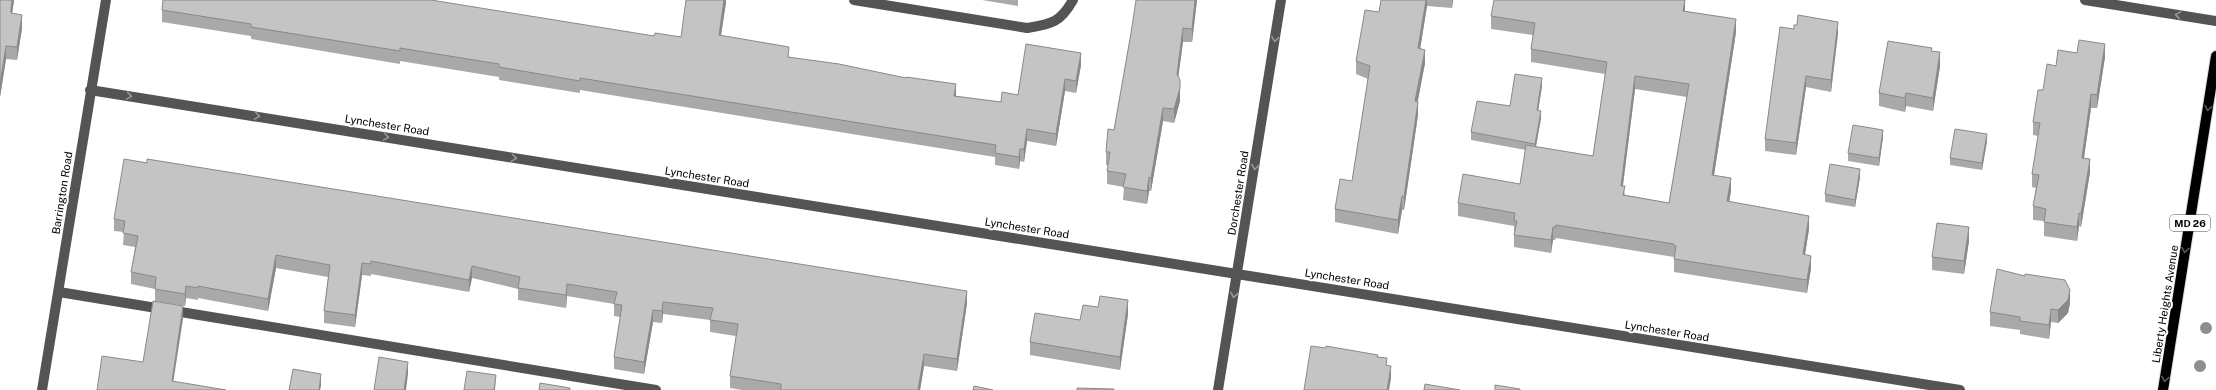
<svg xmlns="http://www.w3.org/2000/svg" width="2216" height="390" viewBox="0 0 2216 390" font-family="'Public Sans',sans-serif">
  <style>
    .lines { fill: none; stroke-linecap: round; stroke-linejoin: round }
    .major-casing { stroke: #dbdbdb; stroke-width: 12 }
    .minor { stroke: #545454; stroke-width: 10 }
    .major { stroke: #000; stroke-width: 10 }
    .tree { fill: #8e8e8e }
    .wall { fill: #a9a9a9; fill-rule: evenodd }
    .shaded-wall { fill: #898989 }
    .building { fill: #c4c4c4; stroke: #898989; fill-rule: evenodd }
    .oneway { stroke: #989898 }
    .oneway2 { stroke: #595959 }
    .labels { text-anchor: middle; stroke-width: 4; stroke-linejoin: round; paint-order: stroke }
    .shield { fill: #fff; stroke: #4c4c4c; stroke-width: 1 }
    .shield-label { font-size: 10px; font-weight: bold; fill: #000 }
    .street-label { font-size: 11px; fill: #000; stroke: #fff }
  </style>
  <rect width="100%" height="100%" fill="#fff"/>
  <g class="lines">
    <defs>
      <path id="major" d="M2163,390l53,-334"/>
    </defs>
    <use href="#major" class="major-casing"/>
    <path class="minor" d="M854,0l173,28c24,-4 33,-5 46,-28
      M2085,0l131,21
      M90,90l1870,300
      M59,292l597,98
      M42,390l64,-390
      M1218,390l63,-390"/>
    <use href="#major" class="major"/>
  </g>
  <g class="tree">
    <circle cx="2206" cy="328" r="6"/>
    <circle cx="2200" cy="366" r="6"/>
  </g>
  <path class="wall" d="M0,0h14l-2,13 10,15 -5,32 -11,-1 -6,38z
    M726,0l-5,36 68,21 167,39 45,6 17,-7 63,-30 -5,28 -11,-2 -9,55 -29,-5 -3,21 -4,-1 -1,8 -24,-4v-8l-415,-67v3l-81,-13v-3l-99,-16v3l-149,-25v-3l-89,-14v-12l519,27z
    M982,0h36v6z
    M1197,0l-5,42h-9l-5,35 2,24 -6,22 -11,-2 -12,70h-2l-2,13 -24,-4 1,-13 -17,-3v-13l1,-6h-2v-13l8,-22 17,-97z
    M1381,0h72l-1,8 -25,-2 -7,43 5,14 -7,38v14l-14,95h-2l-4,24 -63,-12v-13l17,-28 16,-102 -12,-5v-13l23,-49z
    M1628,0h57v11l51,21 -22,143 17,16 -2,10 80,28 -4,25 6,14 -4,25 -133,-21v-15l-118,-19 -1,2h-2l-2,13 -37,-6v-21l-56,-10v-13l62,-19 6,-34 -55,-10v-8l39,-26 32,-20 -4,24 3,8 -5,29 57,9 12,-82 -74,-12v-13l2,-14 -42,-6v-13zM1635,89l52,8 -18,106 -44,-8 -2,-9z
    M1794,29l44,4 -7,59 -25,-5 -10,68 -31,-4v-12z
    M1932,51l8,15 -7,45 -27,-5 -1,6 -26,-6v-13z
    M2105,57l-8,51h-6l-7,50 6,14 -9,55 -2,-1 -2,15 -33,-5v-15l-11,-1v-14l3,-18 -4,-1v-13l6,-38 -5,-1v-13l10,-32z
    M1883,137l-4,29 -31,-5v-8z
    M1987,141l-5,29 -32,-5v-7z
    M1860,177l-5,30 -30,-5v-8z
    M114,219l853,84 -10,68 -33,-5 -4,24h-178l-12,-2v-12l6,-40 -26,-4v-12l-47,-6 -1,9 -9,-1 -9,52 -30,-5v-12l6,-40 -6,-1v-12l-47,-8 -1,12 -48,-8v-11l-46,-11 -3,14 -98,-18v2l-9,-1 -7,52 -31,-4v-12l4,-34 -52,-9 -8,43 -70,-13v2l-12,-2 -1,8 -30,-5v-12l-24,-5v-12l4,-25 -12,-2 1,-13 -10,-1z
    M1969,241l-5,33 -32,-4v-13z
    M2070,303l-2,10 -10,10 -7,-1 -2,17 -29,-5v-4l-30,-4v-14z
    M1128,314l-8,56 -90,-15v-13l50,-22z"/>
  <path class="shaded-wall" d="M12,0h2l-3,22v-13z
    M724,0h2v3l-7,45v-13z
    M1195,0h2l-5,42v-13z
    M1426,0h1v6l-9,56v-14z
    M1452,0h1l-1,8z
    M1685,0v9l-2,15v-13z
    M22,15v13l-5,32v-13z
    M1736,19v13l-24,156v-13z
    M1838,22v11l-7,59v-12z
    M1183,28v14l-6,45v-13z
    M2105,44v13l-8,51v-13z
    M6,46v13l-6,38v-13z
    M1425,50v13l-10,51v-13z
    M1940,52v14l-7,45v-13z
    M1081,53v12l-5,28v-12z
    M1635,76v13l-14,110v-13z
    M1806,76v11l-10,68v-12z
    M1542,78v8l-5,32v-8z
    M1065,79v12l-9,55v-12z
    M1180,80v21l-6,22v-14z
    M956,84v13l-2,-1z
    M1906,93v13l-1,6v-14z
    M2091,94v14l-9,63v-13z
    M1418,102v13l-14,95v-13z
    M1163,108v13l-12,70v-13z
    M1541,111v7l-6,33v-7z
    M1027,129v12l-3,21v-13z
    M1883,130v7l-4,29v-8z
    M1987,134v7l-5,29v-7z
    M1020,149v12l-1,8v-12z
    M2090,159v13l-9,55v-13z
    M1860,169v8l-5,30v-7z
    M1149,177v14l-2,13v-13z
    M1731,178v13l-4,23v-13z
    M1402,196v14l-4,24v-14z
    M2079,213v13l-2,15v-14z
    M1809,216v13l-6,38v-13z
    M1553,227v13l-2,13v-13z
    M1969,227v14l-5,33v-13z
    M276,255v13l-8,43v-12z
    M1811,256v12l-4,25v-13z
    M362,263v12l-7,52v-12z
    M472,266v12l-3,14v-12z
    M567,284v12l-1,12v-13z
    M186,286v12l-1,8v-12z
    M2070,290v13l-2,10 -10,10v-13z
    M967,291v12l-10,68v-12z
    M1128,300v14l-8,56v-13z
    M663,302v12l-1,9v-12z
    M183,306v13l-11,71v-9z
    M2051,309v13l-2,17v-14z
    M653,310v12l-9,52v-12z
    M924,354v12l-4,24h-2z
    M408,362v12l-2,16h-2z
    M1391,366v13l-2,11h-2z
    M321,374v12l-1,4h-1z
    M496,375l-1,15h-1z"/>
  <path class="building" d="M0,0h12l-1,9v4l11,2 -5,32 -11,-1 -6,38z
    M163,0h268l223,36 1,-3 26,4 5,-37h38l-5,35 70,12 -1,10 51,7 67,14v-1l50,7 -2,12 47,6 1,-10 16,3 8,-51 55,9 -5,28 -11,-2 -9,55 -29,-5 -3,20h-4l-1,8 -24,-4 1,-8 -416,-67v3l-81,-14v-3l-99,-16v3l-149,-24v-3l-89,-14z
    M1136,0h59l-3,29 -9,-1 -6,46 3,6v8l-6,21 -11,-1 -12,70 -2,-1 -2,14 -24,-4 3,-13 -19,-3 3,-19h-4l2,-23 6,1 17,-97z
    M1381,0h45l-8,48 7,2 -10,51 3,1 -14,95 -2,-1 -4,24 -63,-11 5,-30 12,2 18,-115 -14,-5 9,-51 14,2z
    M1494,0h191l-2,11 53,8 -24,156 19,3 -4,23 82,15 -6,38 8,2 -4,24 -133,-21 2,-13h-2v-2l-118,-19 -1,2h-2l-2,13 -37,-5 3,-14h-3l1,-8 -57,-10 5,-29 57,10 6,-39 67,11 14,-94 -76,-13 4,-26 -44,-7zM1635,76l54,8 -20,119 -46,-8 2,-9h-4z
    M1798,15l40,7 -7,58 -25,-4 -10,67 -31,-4 15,-112 14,2v-4h3z
    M2079,40l26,4 -8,51 -6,-1 -9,64 8,1 -9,55 -2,-1 -2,14 -33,-5 2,-13 -13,-3 6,-31 -7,-1 8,-51 -7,-1 5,-32h5l4,-26 9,2 2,-16 19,3z
    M1888,41l44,7 -1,3 9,1 -7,46 -27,-5 -1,5 -26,-5z
    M1515,74l27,4 -5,32 4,1 -6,33 -64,-12 6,-31 33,5z
    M1853,125l30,5 -4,28 -31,-5z
    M1955,129l32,5 -5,29 -32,-5z
    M124,159l23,4v-4l820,132 -10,68 -33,-5 -6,36h-137v-6l-51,-8 8,-52 -28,-4 3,-12 -50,-6 -1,9 -9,-1 -9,52 -30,-5 8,-52 -8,-1 3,-12 -50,-8 -1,11 -48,-7 2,-11 -48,-11 -3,14 -98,-19v3l-9,-1 -7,52 -31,-4 6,-46 -54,-10 -8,44 -70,-13v2l-12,-2 -1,8 -30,-5 1,-12 -25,-5 7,-36 -15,-3 2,-12 -11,-2z
    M1830,164l30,5 -5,31 -30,-6z
    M1937,223l32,4 -5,34 -32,-4z
    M1997,269l28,7v-2l40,6 5,10 -2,10 -10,10 -7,-1 -2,16 -29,-4v-4l-30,-5z
    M1100,296l28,4 -8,57 -90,-15 5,-29 45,7 3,-15 15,2z
    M153,301l30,5 -11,75 54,9h-129l5,-34 41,6z
    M1311,346l15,2v-2l52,9 -1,2 10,1 -1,7 5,1 -4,24h-83z
    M379,357l29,5 -4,28h-30z
    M293,369l28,5 -2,16h-30z
    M467,371l29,4 -2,15h-30z
    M540,383l30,5v2h-31z
    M1425,384l35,6h-36z
    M1495,385l25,4v1h-25z
    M974,386l19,4h-20z
    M1077,388l37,1v1h-37z"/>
  <defs><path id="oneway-chevron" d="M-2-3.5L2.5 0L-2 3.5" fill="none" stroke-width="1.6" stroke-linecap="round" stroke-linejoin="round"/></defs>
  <g class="oneway">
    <use href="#oneway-chevron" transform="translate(2178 15) rotate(-171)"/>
    <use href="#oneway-chevron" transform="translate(1275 39) rotate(99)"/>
    <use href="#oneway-chevron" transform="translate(129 96) rotate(9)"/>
    <use href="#oneway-chevron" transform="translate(257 116) rotate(9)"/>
    <use href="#oneway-chevron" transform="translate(386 137) rotate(9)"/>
    <use href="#oneway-chevron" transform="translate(514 158) rotate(9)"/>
    <use href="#oneway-chevron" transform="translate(1255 167) rotate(99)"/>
    <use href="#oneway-chevron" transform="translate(1234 295) rotate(99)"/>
  </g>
  <g class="oneway2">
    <use href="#oneway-chevron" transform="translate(2208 108) rotate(99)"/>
    <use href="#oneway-chevron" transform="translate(2185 250) rotate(99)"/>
    <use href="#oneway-chevron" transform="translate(2165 379) rotate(99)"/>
  </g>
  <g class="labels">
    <rect class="shield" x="2170" y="215" width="40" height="16" rx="3"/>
    <g class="shield-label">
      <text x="2190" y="227">MD 26</text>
    </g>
    <g class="street-label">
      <text transform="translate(387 125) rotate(9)" y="4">Lynchester Road</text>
      <text transform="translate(707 177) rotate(9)" y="4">Lynchester Road</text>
      <text transform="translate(62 193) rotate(-81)" y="4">Barrington Road</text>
      <text transform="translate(1238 193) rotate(-81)" y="4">Dorchester Road</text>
      <text transform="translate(1027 228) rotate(9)" y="4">Lynchester Road</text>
      <text transform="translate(1347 279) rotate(9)" y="4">Lynchester Road</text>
      <text transform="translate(2165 304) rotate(-81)" y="4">Liberty Heights Avenue</text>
      <text transform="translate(1667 331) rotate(9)" y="4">Lynchester Road</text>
    </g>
  </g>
</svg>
